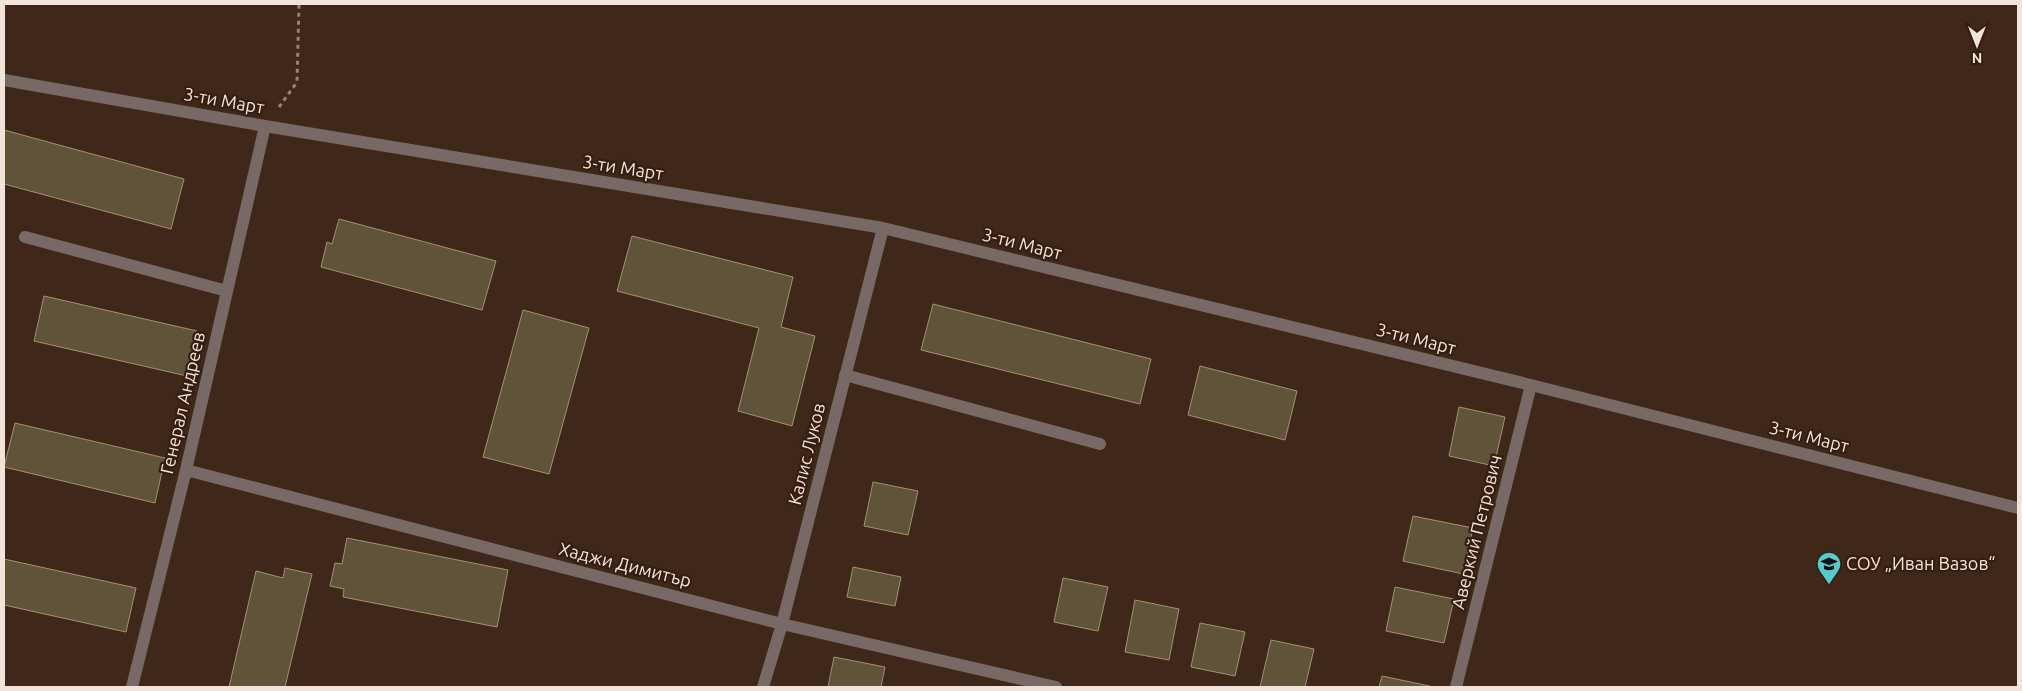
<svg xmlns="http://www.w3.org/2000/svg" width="2022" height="691" viewBox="0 0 2022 691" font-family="Ubuntu,sans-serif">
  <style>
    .building { fill: #615339; stroke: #a09176 }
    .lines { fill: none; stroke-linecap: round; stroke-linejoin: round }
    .path { stroke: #968276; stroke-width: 3; stroke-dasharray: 4 4; stroke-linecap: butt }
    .minor { stroke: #786967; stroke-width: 12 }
    .labels { text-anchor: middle; stroke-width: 4.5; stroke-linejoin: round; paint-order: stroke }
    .street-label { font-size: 18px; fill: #f3e4da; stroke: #351e10 }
    .poi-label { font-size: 18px; fill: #f3e4da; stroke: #351e10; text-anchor: start }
  </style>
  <rect width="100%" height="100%" fill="#3f2819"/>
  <path class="building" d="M4,130l180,49 -13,50 -167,-45z
    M339,219l157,42 -14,49 -161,-43 6,-25 5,2z
    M632,236l161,41 -12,50 34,9 -23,90 -54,-15 21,-83 -142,-37z
    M44,296l153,35 -10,45 -153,-35z
    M933,304l218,55 -11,45 -219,-54z
    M523,310l66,18 -40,146 -66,-17z
    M1200,366l97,25 -12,49 -97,-25z
    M1459,407l46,10 -11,49 -45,-10z
    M15,423l150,35 -10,45 -151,-36z
    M873,482l45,9 -10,44 -44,-9z
    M1413,516l60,12 -10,46 -60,-13z
    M347,538l161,32 -11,57 -154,-30 1,-8 -14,-3 5,-23 7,1z
    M4,559l132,29 -10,44 -122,-27z
    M853,567l48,10 -6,29 -48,-9z
    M285,568l27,6 -27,113h-56l27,-116 27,7z
    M1063,578l45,9 -10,44 -44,-9z
    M1395,587l59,12 -10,44 -58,-12z
    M1135,600l44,9 -10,51 -44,-8z
    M1200,623l45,9 -10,44 -44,-9z
    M1271,640l43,9 -9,38h-45z
    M834,657l51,10 -4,20h-53z
    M1382,676l52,11h-55z"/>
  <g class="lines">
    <path class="path" d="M279,107l18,-25 2,-78"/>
    <path class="minor" d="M4,80l261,46 618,102 648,157 487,123
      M25,237l202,54
      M845,375l255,69
      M186,470l596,154 274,63
      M132,687l54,-217 79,-344
      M763,687l19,-63 101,-396
      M1456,687l75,-302"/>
  </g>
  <defs>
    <symbol id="school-pin" viewBox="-11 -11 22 30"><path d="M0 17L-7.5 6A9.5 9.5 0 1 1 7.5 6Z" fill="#52cdcc" stroke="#351e10"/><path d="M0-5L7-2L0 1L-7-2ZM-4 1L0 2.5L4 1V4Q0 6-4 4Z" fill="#111"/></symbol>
  </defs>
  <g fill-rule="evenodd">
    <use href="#school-pin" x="1815" y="550" width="28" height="38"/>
  </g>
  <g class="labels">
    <g class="street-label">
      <text transform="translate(224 101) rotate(10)" y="6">3-ти Март</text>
      <text transform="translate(623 168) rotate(9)" y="6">3-ти Март</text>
      <text transform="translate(1022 244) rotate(14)" y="6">3-ти Март</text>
      <text transform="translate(1416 339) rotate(14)" y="6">3-ти Март</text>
      <text transform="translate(183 403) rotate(-77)" y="6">Генерал Андреев</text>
      <text transform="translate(1809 437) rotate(14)" y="6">3-ти Март</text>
      <text transform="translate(807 454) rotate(-76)" y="6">Калис Луков</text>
      <text transform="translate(1477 532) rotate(-76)" y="6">Аверкий Петрович</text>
      <text transform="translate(625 565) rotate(14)" y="6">Хаджи Димитър</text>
    </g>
    <g class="poi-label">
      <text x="1846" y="570">СОУ „Иван Вазов“</text>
    </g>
  </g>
  <rect width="2022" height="691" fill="none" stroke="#f3e4da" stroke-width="10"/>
  <g transform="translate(1977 45) rotate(180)" stroke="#351e10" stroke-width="4" paint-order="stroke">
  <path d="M0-4L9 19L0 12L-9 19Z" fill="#f3e4da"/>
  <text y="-8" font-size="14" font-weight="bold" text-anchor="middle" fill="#f3e4da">N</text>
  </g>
</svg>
